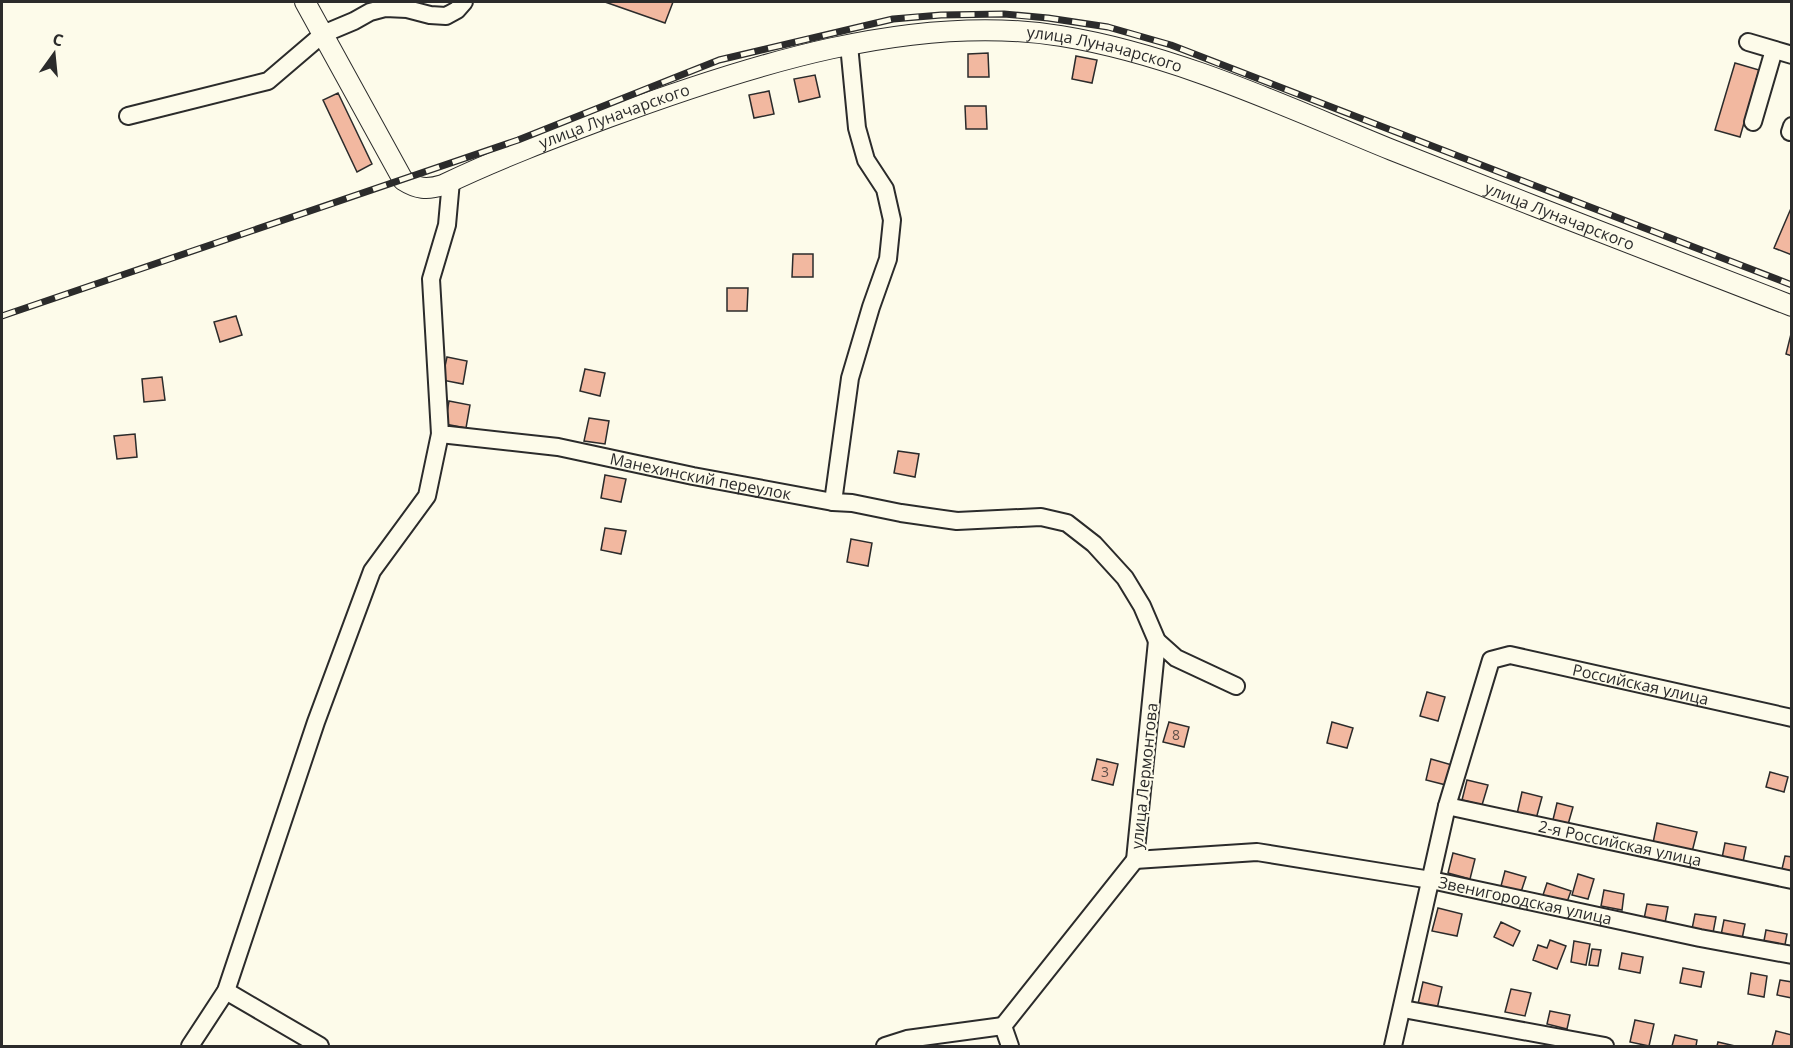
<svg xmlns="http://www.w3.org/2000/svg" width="1793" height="1048" viewBox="0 0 1793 1048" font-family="'Open Sans',sans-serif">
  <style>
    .building { fill: #f2b8a0; stroke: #2b2b2b; stroke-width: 1.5 }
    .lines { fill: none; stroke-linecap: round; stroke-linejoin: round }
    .minor-casing { stroke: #2b2b2b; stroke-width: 20 }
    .major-casing { stroke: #2b2b2b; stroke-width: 22 }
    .minor { stroke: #fdfbea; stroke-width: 16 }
    .major { stroke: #fdfbea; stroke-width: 20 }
    .rail-casing { stroke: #2b2b2b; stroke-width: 7 }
    .rail { stroke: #fdfbea; stroke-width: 4.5; stroke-dasharray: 14; stroke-linecap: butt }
    .labels { text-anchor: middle; stroke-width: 4.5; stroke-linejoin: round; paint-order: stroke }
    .number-label { font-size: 14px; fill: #5d4e48 }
    .street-label { font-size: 16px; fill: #2b2b2b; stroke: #fdfbea }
  </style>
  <rect width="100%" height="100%" fill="#fdfbea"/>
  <path class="building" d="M605,2h68l-8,21z
    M988,53l1,24h-21v-23z
    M1076,56l21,4 -5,23 -20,-4z
    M1735,63l24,7 -19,67 -25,-7z
    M815,75l5,22 -21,5 -5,-23z
    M769,91l5,23 -20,4 -5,-23z
    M338,93l34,71 -15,8 -34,-72z
    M965,106h21l1,23h-21z
    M1792,206v49l-18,-7z
    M793,254h20v23h-21z
    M727,288h21l-1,23h-20z
    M236,316l6,19 -22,7 -6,-20z
    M1791,334h1v22l-6,-2z
    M447,357l20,4 -4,23 -21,-4z
    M585,369l20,4 -5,23 -20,-5z
    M162,377l3,23 -21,2 -2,-23z
    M449,401l21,4 -4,23 -21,-4z
    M589,418l20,3 -4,23 -21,-3z
    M135,434l2,23 -20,2 -3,-23z
    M898,451l21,3 -4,23 -21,-4z
    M605,475l21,4 -5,23 -20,-4z
    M605,528l21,3 -5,23 -20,-4z
    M851,539l21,4 -4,23 -21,-4z
    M1427,692l18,5 -7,24 -18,-5z
    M1169,722l20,5 -5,20 -21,-5z
    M1332,722l21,6 -6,20 -20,-5z
    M1097,759l21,5 -5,21 -21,-5z
    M1431,759l21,6 -6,20 -20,-5z
    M1770,772l18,5 -4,15 -18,-5z
    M1467,780l21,5 -6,20 -20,-5z
    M1522,792l20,5 -6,22 -19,-5z
    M1557,803l16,4 -6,21 -15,-4z
    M1657,823l40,9 -5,20 -39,-9z
    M1725,843l21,4 -3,15 -21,-4z
    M1453,853l22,6 -5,20 -22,-6z
    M1785,856l7,1v14l-10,-2z
    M1505,871l21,6 -5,15 -20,-6z
    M1578,874l16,5 -6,20 -16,-4z
    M1547,883l24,8 -4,11 -16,-5 -1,4 -8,-3z
    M1604,890l20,4 -2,16 -21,-4z
    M1647,904l21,3 -3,16 -21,-4z
    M1438,908l24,6 -5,22 -25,-5z
    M1695,914l21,3 -3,16 -21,-4z
    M1724,920l21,4 -3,15 -21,-4z
    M1501,922l19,9 -7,15 -19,-9z
    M1766,930l21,4 -3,16 -21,-4z
    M1550,940l16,6 -9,23 -24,-9 5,-15 9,3z
    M1574,941l16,3 -4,21 -15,-3z
    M1592,949l9,1 -3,16 -9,-1z
    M1622,953l21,4 -3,16 -21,-4z
    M1683,968l21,4 -3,15 -21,-4z
    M1751,973l16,3 -3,21 -16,-3z
    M1780,980l12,2v16l-15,-3z
    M1423,982l19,5 -5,22 -19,-5z
    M1511,989l20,4 -6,23 -20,-4z
    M1550,1011l20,4 -3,14 -20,-5z
    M1635,1020l19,4 -5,22 -19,-4z
    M1776,1031l16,4v11h-20z
    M1675,1035l22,5 -1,6h-24z
    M1718,1042l17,4h-18z"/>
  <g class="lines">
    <defs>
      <g id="minor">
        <path d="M1748,42l44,13"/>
        <path d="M128,116l140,-35 55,-47 31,-13 16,-9 15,-4 22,1 23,6 16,1 11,-6 7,-8"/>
        <path d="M1753,122l21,-72"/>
        <path d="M1790,132l2,-6"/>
        <path id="s1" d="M451,181l-4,44 -16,54 9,155 118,13 135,29 140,26 19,1 49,10 56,8 84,-4 26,6 27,21 31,34 17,28 15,35 19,17 60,28"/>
        <path d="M833,502l17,-124 21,-71 17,-48 4,-39 -7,-31 -19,-29 -9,-32 -8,-83"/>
        <path id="s2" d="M1157,641l-22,219 122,-8 174,28 269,58 92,17"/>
        <path id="s3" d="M1447,806l345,74"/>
        <path d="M226,991l94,55"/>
        <path d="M1403,1009l202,37"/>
        <path d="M190,1046l36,-55 90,-269 56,-151 55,-75 13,-62"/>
        <path d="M885,1046l22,-7 96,-13"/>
        <path d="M1010,1046l-7,-20 132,-166"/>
        <path id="s4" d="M1393,1046l54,-240 44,-146 19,-5 282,63"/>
      </g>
      <g id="major">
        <path id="s5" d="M305,2l98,178c14,9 24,10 40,5 54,-26 110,-47 166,-68 138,-51 304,-105 452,-81 116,19 223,70 331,114 133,53 266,104 400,156"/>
      </g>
    </defs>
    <use href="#minor" class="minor-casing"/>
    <use href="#major" class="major-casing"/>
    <use href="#minor" class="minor"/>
    <use href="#major" class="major"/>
    <defs>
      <path id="rail" d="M2,316l516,-176 201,-80 174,-41 48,-4 63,-1 44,4 60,9 63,18 621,240"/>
    </defs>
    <use href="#rail" class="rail-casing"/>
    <use href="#rail" class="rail"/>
  </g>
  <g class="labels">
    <g class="number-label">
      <text x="1176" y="740">8</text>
      <text x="1105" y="777">3</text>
    </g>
    <g class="street-label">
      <text dy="6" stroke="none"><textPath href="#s5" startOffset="934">улица Луначарского</textPath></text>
      <text dy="6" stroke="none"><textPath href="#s5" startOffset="430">улица Луначарского</textPath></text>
      <text dy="6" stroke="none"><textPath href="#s5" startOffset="1420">улица Луначарского</textPath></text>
      <text dy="6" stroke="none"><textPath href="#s1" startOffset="520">Манехинский переулок</textPath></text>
      <text dy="6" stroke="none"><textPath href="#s4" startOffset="552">Российская улица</textPath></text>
      <text transform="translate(1144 776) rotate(-84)" y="6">улица Лермонтова</text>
      <text dy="6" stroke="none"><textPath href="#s3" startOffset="177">2-я Российская улица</textPath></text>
      <text dy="6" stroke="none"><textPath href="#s2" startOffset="615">Звенигородская улица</textPath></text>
    </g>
  </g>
  <rect width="1793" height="1048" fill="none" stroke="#2b2b2b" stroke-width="6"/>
  <g transform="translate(54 54) rotate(15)" stroke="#fdfbea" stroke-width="4.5" paint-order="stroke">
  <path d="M0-4.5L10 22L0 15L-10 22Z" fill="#2b2b2b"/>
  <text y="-9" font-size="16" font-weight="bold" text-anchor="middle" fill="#2b2b2b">С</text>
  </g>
</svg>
